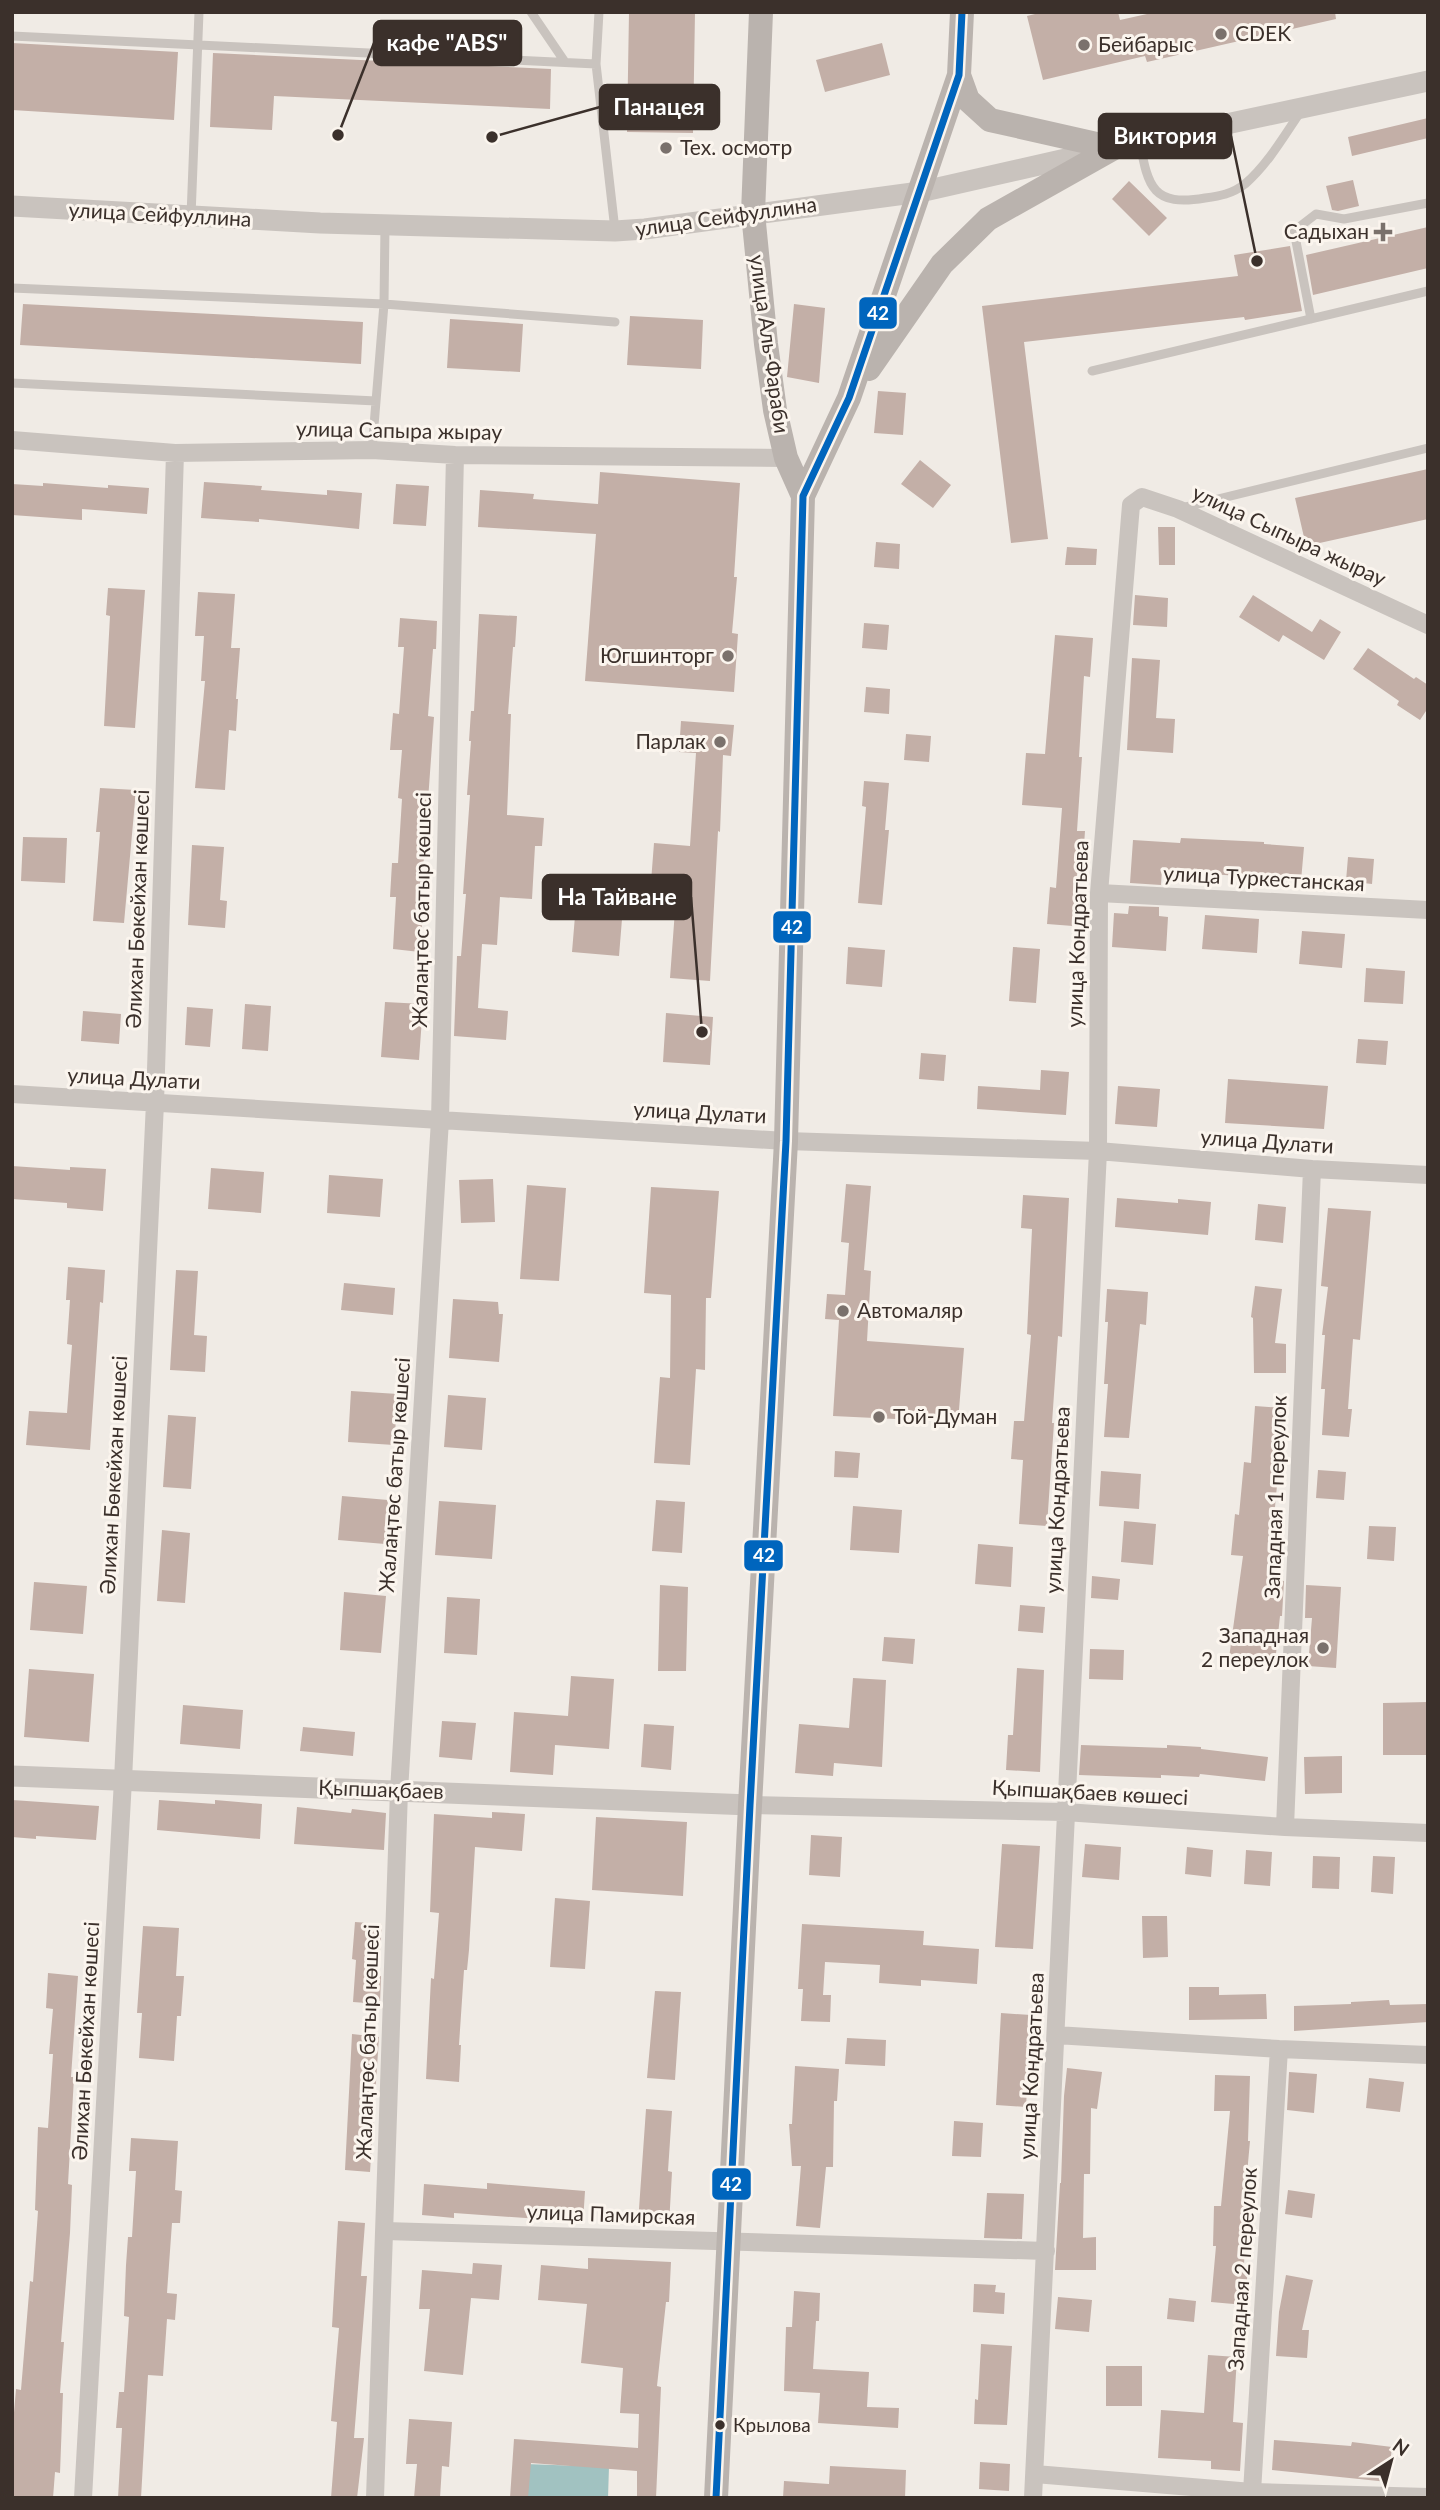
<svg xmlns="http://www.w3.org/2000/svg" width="1440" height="2510" viewBox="0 0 1440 2510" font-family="Lato,sans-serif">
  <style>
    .water { fill: #a1c2c1 }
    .building { fill: #c3afa7 }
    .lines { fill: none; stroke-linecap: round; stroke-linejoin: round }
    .service { stroke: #c9c3be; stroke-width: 9 }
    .minor { stroke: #c9c3be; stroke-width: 18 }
    .tertiary { stroke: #c9c3be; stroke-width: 21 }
    .secondary { stroke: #bab3ae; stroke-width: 24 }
    .bus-1-casing { stroke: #fbf5ee; stroke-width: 12 }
    .bus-1 { stroke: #0065bd; stroke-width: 7 }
    .poi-dot { fill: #7a716c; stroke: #fbf5ee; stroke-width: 2.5 }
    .bus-dot { fill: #3b302b; stroke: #fbf5ee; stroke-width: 2.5 }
    .labels { text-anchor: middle; stroke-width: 6; stroke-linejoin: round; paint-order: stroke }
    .bus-label { font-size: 19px; fill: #3b302b; stroke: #fbf5ee; text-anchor: start }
    .poi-label { font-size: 21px; fill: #3b302b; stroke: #fbf5ee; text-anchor: start }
    .street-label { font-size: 21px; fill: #3b302b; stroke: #fbf5ee }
    .leader { fill: none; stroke: #3b302b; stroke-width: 2.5 }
    .callout-dot { fill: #3b302b; stroke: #fbf5ee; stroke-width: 2.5 }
    .callout { fill: #3b302b; stroke: #3b302b; stroke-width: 2.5 }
    .callout-label { font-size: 23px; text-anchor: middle; font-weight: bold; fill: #fff }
    .line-badge { stroke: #fbf5ee; stroke-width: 2.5 }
    .badge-label { font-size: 19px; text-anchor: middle; font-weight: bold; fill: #fff }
  </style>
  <rect width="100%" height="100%" fill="#f0ebe5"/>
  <path class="water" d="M525,2464l84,3 -1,31h-84z"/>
  <path class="building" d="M629,12h66l-2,121 -66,-1z
    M1043,12h75l2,8 36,-8h179l1,7 -189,43 -2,-6 -102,24 -16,-64z
    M12,43l166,9 -4,68 -162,-10z
    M882,43l8,32 -65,17 -9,-32z
    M213,53l338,16 -1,40 -276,-13 -2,34 -62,-3z
    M1428,118v20l-76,18 -4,-19z
    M1353,180l6,26 -21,5 -6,-1 -6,-24z
    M1129,181l38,37 -18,18 -37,-37z
    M1428,227v41l-115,27 -7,-40z
    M1290,246l12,65 -57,9 -1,-3 -220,25 24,197 -37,4 -29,-237 256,-30 -4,-21z
    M23,304l340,18 -2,42 -341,-19z
    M794,304l31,4 -6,75 -32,-6z
    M630,316l73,4 -2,49 -74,-4z
    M450,319l73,5 -3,48 -73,-4z
    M878,391l28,2 -3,42 -29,-2z
    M920,460l31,25 -18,23 -32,-24z
    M1428,469v50l-122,27 -11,-48z
    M600,472l140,11 -6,94h3l-5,56 6,1 -4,58 -149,-11 11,-147 -118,-7 2,-37 54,4 -1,5 65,5z
    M204,482l58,4 -1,4 66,5v-5l35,3 -3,36 -100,-10v3l-58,-4z
    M43,483l65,5v-3l41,3 -2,26 -65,-5v11l-70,-5v-31l31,2z
    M396,484l33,2 -3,40 -33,-2z
    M1158,527h17v38h-16z
    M876,542l24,2 -1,25 -25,-2z
    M1067,547l30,2 -1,16h-31z
    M108,588l37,2 -10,138 -31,-2 6,-110 -4,-1z
    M198,592l37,2 -4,54h9l-4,51h2l-2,32 -7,-1 -4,60 -30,-2 10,-107h-4l3,-45h-9z
    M1135,595l33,3 -1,29 -34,-2z
    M1253,595l59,37 8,-13 21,13 -17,28 -41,-25 -4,7 -40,-25z
    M479,614l38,2 -2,31h-2l-5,67h3l-4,101 37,3 -2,28h-7l-3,53 -32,-2 -3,48 -15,-1 -4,64 30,3 -2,29 -52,-4 3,-80h4l5,-62h-3l7,-99h-3l4,-54h-2l2,-30h3z
    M400,618l37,3 -1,28h-3l-5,67 6,1 -14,195h3l-3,40 -27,-3 3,-52h-6l2,-34h6l4,-64 -4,-1 4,-48h-12l3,-37 6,1 5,-67h-6z
    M864,623l25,2 -2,25 -25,-2z
    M1055,635l38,3 -3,39 -6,-1 -5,81h3l-5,74h8l-3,43 -5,-1 -4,53 -26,-2 3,-37 6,1 6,-80 -40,-3 4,-52 19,1z
    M1368,648l46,31 2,-2 12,8v23l-8,12 -23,-15 2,-4 -46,-32z
    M1132,658l28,2 -4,58 19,1 -2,34 -46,-3z
    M866,687l24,2 -1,25 -25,-2z
    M681,721l53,4 -3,31 -8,-1 -3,77 -2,-1 -8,150 -40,-3 7,-95 -26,-1 3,-39 36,3 6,-93 -17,-1z
    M906,734l25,2 -2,26 -25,-2z
    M864,781l25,2 -4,47h4l-7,75 -24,-2 8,-96 -4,-1z
    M100,788l36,2 -12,133 -31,-2 7,-89h-4z
    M23,837l44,1 -2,45 -44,-2z
    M1181,838l83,4v2l40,3 -3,34 -139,-11 -1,15 -31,-2 3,-43 47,3z
    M192,845l32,2 -4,53 7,1 -2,27 -37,-3z
    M1348,857l26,2 -2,25 -26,-3z
    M1129,906l30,1v9l9,1 -2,34 -54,-4 2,-34 14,1z
    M1205,915l54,4 -2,34 -55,-4z
    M575,916l47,3 -3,37 -47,-4z
    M1302,931l43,3 -3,34 -43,-4z
    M848,947l37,3 -3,37 -36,-3z
    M1013,947l27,2 -4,54 -27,-2z
    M1366,968l39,3 -2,33 -39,-2z
    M385,1002l38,2 -4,56 -38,-3z
    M245,1004l26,2 -3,45 -26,-2z
    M187,1007l26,2 -3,38 -25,-2z
    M83,1011l38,3 -2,30 -38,-3z
    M666,1013l47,4 -3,48 -47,-3z
    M1358,1039l30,2 -2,24 -30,-2z
    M921,1053l25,2 -2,26 -25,-2z
    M1041,1070l28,2 -3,43 -89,-6 1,-23 62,4z
    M1228,1079l100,7 -4,43 -99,-6z
    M1118,1086l42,3 -3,38 -42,-3z
    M12,1166l58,4v-3l36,2 -3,42 -36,-3v-5l-55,-4z
    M211,1168l53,4 -3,41 -53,-4z
    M329,1175l54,4 -3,38 -53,-4z
    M493,1179l2,43 -34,1 -2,-43z
    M846,1184l25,2 -7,84 7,1 -4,70 97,7 -6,74 -125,-6 6,-96 -14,-1 2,-25 18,1 4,-52 -8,-1z
    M527,1185l39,3 -7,93 -39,-2z
    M651,1187l68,4 -8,107h-5l-1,72 -9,-1 -6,96 -36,-2 6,-86 10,1 1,-83 -27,-2z
    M1023,1195l46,3 -7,139 -4,-1 -6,87h2l-7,103 -28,-2 4,-64 -12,-1 3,-38h10l7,-86 -4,-1 5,-105 -11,-1z
    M1117,1198l61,5v-4l33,3 -3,33 -93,-8z
    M1258,1204l28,3 -3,36 -28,-3z
    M1328,1208l43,3 -11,129 -7,-1 -5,70h4l-3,28 -27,-2 3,-46h-4l4,-54h-3l6,-48 -7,-1z
    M68,1267l37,3 -2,33 -3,-1 -10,148 -64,-5 3,-34 38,2 5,-68 -5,-1 3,-44h-4z
    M176,1270l22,1 -4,64 13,1 -2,36 -35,-2z
    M344,1283l51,5 -2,27 -52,-5z
    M1255,1286l27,3 -7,54 11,1v29h-32l-1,-55 -2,-1z
    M1107,1289l41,3 -2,33 -6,-1 -11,114 -25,-1 4,-53h-4l4,-62h-3z
    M453,1299l45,3 1,12h4l-4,48 -50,-4z
    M351,1391l47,3 -4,51 -46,-3z
    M448,1395l38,3 -4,52 -38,-3z
    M1255,1406l29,2 -10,110 9,1 -5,61 6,1 -2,35h-2l-5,47 -46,-5 14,-102 -12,-1 4,-41 4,1 5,-53 7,1z
    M168,1415l28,2 -5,72 -28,-2z
    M835,1451l25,2 -2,25 -24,-1z
    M1318,1470l28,2 -2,28 -28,-2z
    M1101,1471l40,3 -2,35 -40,-3z
    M342,1496l46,4 -3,44 -47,-4z
    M656,1500l29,2 -3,51 -30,-2z
    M439,1501l57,4 -4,54 -57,-4z
    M853,1506l49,4 -3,43 -49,-3z
    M1124,1521l32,3 -3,41 -32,-3z
    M1369,1526l27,1 -2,34 -27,-2z
    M162,1530l28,3 -5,70 -28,-2z
    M978,1544l35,3 -2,40 -36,-3z
    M1092,1576l28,3 -2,21 -27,-2z
    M34,1582l53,4 -4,48 -53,-4z
    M660,1585l28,2 -2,84h-28z
    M1306,1585l35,2 -5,81 -28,-2 4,-48h-7z
    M344,1592l42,4 -5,57 -41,-3z
    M447,1597l33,2 -3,56 -33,-2z
    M1020,1605l25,2 -2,26 -25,-2z
    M884,1637l31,2 -2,25 -31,-3z
    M1090,1649l34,1 -1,30 -34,-1z
    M1017,1668l27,2 -4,102 -34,-2 2,-35h5z
    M29,1669l65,5 -5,68 -65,-5z
    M571,1676l43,3 -5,70 -54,-4 -2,30 -43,-3 4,-60 54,4z
    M853,1678l33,2 -4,87 -48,-4 -1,13 -38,-3 4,-49 50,4z
    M1428,1702v53h-45v-52z
    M183,1705l60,5 -3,39 -60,-5z
    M442,1721l34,2 -4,37 -33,-3z
    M644,1724l30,2 -3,44 -30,-3z
    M303,1727l52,5 -2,24 -53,-5z
    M1081,1745l86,3v-3l34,2v2l67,8 -3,24 -65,-7 -1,3 -38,-2v3l-82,-3z
    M1342,1756v37l-37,1 -1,-37z
    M12,1800l87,6 -3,34 -60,-4v3l-24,-2z
    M159,1800l56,4v-4l47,4 -2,35 -103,-9z
    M297,1807l54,6 1,-4 34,4 -2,37 -90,-6z
    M492,1812l33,2 -3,37 -47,-4 -6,103 -2,20h-3l-5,75h2l-2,37 -33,-3 5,-101 3,1 5,-66 -9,-1 4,-98 58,4z
    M596,1817l91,5 -4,74 -91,-6z
    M811,1835l31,2 -2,40 -31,-2z
    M1002,1844l38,2 -7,103 -38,-2z
    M1085,1844l36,3 -2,33 -37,-3z
    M1187,1847l26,3 -2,27 -26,-3z
    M1246,1850l26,2 -2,34 -26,-2z
    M1313,1856l27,1 -1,32 -27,-1z
    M1373,1856l22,1 -2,37 -22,-2z
    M555,1898l35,3 -5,68 -35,-2z
    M1142,1916h25l1,41 -25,1z
    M355,1922l27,2 -4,52h3l-1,28 -27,-2 3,-42 -4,-1z
    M802,1924l122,7 -1,14 56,4 -2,35 -56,-4v6l-42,-3 1,-18 -55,-3 -2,33h8l-1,27 -29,-1 2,-32h-5z
    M143,1926l36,2 -3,48h8l-3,40h-4l-3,45 -35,-3 3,-45h-5z
    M48,1973l30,3 -7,101h3l-6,107 4,1 -2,48 -9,109h3l-4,51h3l-3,80 -5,-1 -2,26h-41v-62l4,-47 5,1 9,-109 3,1 5,-71 -3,-1 3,-83 10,1 5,-74h-4l4,-45 -7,-1z
    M1189,1987h30v8l47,-1 1,25 -78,1z
    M655,1991l26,1 -6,88 -28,-2z
    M1389,2000l1,5 38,-1v18l-134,9v-25l57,-2v-2z
    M1001,2013l30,2 -5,92 -30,-2z
    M352,2034l27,3 -9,135 -25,-2z
    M847,2038l39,2 -1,26 -40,-2z
    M795,2066l44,3 -2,32h-3l-1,66h-7l-6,61 -24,-2 5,-60h-9l-3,-42h3z
    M1067,2068l35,4 -5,37 -6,-1 -1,66h-6l-1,64 13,-1v33h-41l5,-87h1l3,-87z
    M1289,2072l28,2 -3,39 -27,-3z
    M1215,2075l35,1 -2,65h2l-6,66h2l-2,59h4l-3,39 -34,-3 5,-56h-3l1,-40h7l9,-95h-16z
    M1369,2078l35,4 -4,30 -34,-4z
    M646,2109l26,2 -4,60 4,1 -3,53 -31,-2z
    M954,2121l29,2 -2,34 -29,-1z
    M131,2138l47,3 -3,49 7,1 -2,32h-8l-5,70 10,1 -2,26 -8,-1 -4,57 -15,-1 -7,123h-23l4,-70h-6l3,-36h5l5,-75 -5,-1 2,-51 2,-28h4l4,-66h-7z
    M487,2183l98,8 -2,31 -129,-9v5l-32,-3 2,-31 63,5z
    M1288,2190l27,4 -3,24 -27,-4z
    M987,2193l37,1 -2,45 -38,-1z
    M338,2221l27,2 -4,53h6l-13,162h10l-7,60h-26l6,-76 -6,-1 8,-93 -7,-1z
    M588,2258l83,4 -2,40h-3l-9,84 4,1 -5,111h-19v-27l-106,-8 -3,35h-18l4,-59 124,9 1,-34 -19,-1 3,-45 -42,-5 6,-59 -49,-4 3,-35 47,4z
    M473,2263l29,2 -3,35 -28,-2 -8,77 -39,-4 6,-62h-11l3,-39 50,4z
    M1286,2275l27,5 -11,50h7l-2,28 -31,-2 3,-44z
    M974,2284l22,1 -1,7 10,1 -1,21 -31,-2z
    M794,2291l26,2 -1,28h-3l-3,48 56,3 -2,35 32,1 -1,20 -80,-5 2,-30 -36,-2 2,-64h6z
    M1058,2297l34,3 -3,32 -34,-3z
    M1169,2298l27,3 -2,21 -27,-3z
    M981,2344l31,2 -5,79 -33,-1 1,-25 3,1z
    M1208,2355l29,2 -4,65 10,1 -3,48 -29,-2v-8l-53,-3 3,-48 43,3z
    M1106,2366h36v40h-36z
    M409,2419l43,3 -3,45 -7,-1 -2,32h-26l3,-34h-11z
    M1274,2440l77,6 1,-4 40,5 -4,35 -116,-12z
    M980,2462l30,2 -1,27 -30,-2z
    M830,2466l76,4 -1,28h-122l1,-17 45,3z"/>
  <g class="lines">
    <path class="service" d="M531,12l34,50
      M599,12l-3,52 19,166
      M12,36l584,28
      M1140,143c8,44 13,64 65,55 15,-2 27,-4 40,-14 23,-20 39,-48 56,-73
      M191,216l8,-204
      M12,288l372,16 231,18
      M1311,319l-17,-88 22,-17 28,5 84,-16
      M1092,371l336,-80
      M12,383l364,18
      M372,450l12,-146 1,-78
      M1181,508l247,-60"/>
    <path class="minor" d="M12,440l163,13 197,-3 83,5 331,3
      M1099,893l329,17
      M12,1094l774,47 312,10 214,18 116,6
      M750,1805l315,7 220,15 143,6
      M1285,1827l27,-658
      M1056,2035l223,14 149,6
      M385,2231l661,20
      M1035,2474l217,18 176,5
      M1252,2492l27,-443
      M83,2498l40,-718 32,-677 20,-650
      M375,2498l24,-707 41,-671 15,-665
      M1033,2498l65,-1347 1,-258 32,-388 11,-8 36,12 250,116"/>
    <path class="tertiary" d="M12,206l308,17 295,8 30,-2 275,-37 194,-44 314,-67
      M12,1776l738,29"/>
    <path class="secondary" d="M761,12l-8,201 13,131 9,66 11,48 17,38
      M959,75l9,25 22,20 124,28
      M869,369l73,-105 46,-45 126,-71
      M716,2498l34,-693 36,-664 17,-645 46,-98 110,-323 3,-63"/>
    <defs>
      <path id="bus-1" d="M716,2498l34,-693 36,-664 17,-645 46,-98 110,-323 3,-63"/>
    </defs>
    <use href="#bus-1" class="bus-1-casing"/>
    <use href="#bus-1" class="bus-1"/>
  </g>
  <g class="poi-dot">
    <circle cx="1221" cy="34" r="7"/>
    <circle cx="1084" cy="45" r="7"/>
    <circle cx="666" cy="148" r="7"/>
    <path d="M1379.5 221.5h7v7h7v7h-7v7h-7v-7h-7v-7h7z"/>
    <circle cx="728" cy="656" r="7"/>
    <circle cx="720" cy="742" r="7"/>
    <circle cx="843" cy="1311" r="7"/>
    <circle cx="879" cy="1417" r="7"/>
    <circle cx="1323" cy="1648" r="7"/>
  </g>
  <circle class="bus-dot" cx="720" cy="2425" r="6"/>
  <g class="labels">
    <g class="bus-label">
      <text x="733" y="2432">Крылова</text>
    </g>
    <g class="poi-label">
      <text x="1235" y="41">CDEK</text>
      <text x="1098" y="52">Бейбарыс</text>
      <text x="680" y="155">Тех. осмотр</text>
      <text x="1369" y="239" text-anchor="end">Садыхан</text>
      <text x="714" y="663" text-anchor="end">Югшинторг</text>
      <text x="706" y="749" text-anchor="end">Парлак</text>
      <text x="857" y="1318">Автомаляр</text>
      <text x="893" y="1424">Той-Думан</text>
      <text x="1309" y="1643" text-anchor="end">Западная<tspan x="1309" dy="24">2 переулок</tspan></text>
    </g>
    <g class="street-label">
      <text transform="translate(160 215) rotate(3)" y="7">улица Сейфуллина</text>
      <text transform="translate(726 217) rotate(-8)" y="7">улица Сейфуллина</text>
      <text transform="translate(769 344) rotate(82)" y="7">улица Аль-Фараби</text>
      <text transform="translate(399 431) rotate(1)" y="7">улица Сапыра жырау</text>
      <text transform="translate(1289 536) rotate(25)" y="7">улица Сыпыра жырау</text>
      <text transform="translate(1264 879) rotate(3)" y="7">улица Туркестанская</text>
      <text transform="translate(138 909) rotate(-88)" y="7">Әлихан Бөкейхан көшесі</text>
      <text transform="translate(422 910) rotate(-89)" y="7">Жалаңтөс батыр көшесі</text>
      <text transform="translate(1078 934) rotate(-88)" y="7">улица Кондратьева</text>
      <text transform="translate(134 1079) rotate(3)" y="7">улица Дулати</text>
      <text transform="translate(700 1113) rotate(3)" y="7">улица Дулати</text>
      <text transform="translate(1267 1142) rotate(4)" y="7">улица Дулати</text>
      <text transform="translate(114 1475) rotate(-87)" y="7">Әлихан Бөкейхан көшесі</text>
      <text transform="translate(395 1475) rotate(-86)" y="7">Жалаңтөс батыр көшесі</text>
      <text transform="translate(1276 1497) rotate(-88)" y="7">Западная 1 переулок</text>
      <text transform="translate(1058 1500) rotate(-87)" y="7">улица Кондратьева</text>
      <text transform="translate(381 1790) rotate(2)" y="7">Қыпшақбаев</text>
      <text transform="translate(1090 1793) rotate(3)" y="7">Қыпшақбаев көшесі</text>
      <text transform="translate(86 2041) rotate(-87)" y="7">Әлихан Бөкейхан көшесі</text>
      <text transform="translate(368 2042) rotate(-88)" y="7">Жалаңтөс батыр көшесі</text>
      <text transform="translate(1032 2066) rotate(-87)" y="7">улица Кондратьева</text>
      <text transform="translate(611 2215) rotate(2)" y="7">улица Памирская</text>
      <text transform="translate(1243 2269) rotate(-86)" y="7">Западная 2 переулок</text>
    </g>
  </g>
  <path class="leader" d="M338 135L374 43M492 137L600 107M1257 261L1231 136M702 1032L691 897"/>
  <g class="callout-dot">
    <circle cx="338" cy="135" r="7"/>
    <circle cx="492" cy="137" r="7"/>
    <circle cx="1257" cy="261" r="7"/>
    <circle cx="702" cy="1032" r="7"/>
  </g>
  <g class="callout">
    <rect x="374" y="21" width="147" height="44" rx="7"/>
    <rect x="600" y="85" width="119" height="44" rx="7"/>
    <rect x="1099" y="114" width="132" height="44" rx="7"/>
    <rect x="543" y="875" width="148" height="44" rx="7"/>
  </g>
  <g class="callout-label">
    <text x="447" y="51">кафе "ABS"</text>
    <text x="659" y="115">Панацея</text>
    <text x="1165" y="144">Виктория</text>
    <text x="617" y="905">На Тайване</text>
  </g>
  <g class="line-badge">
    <rect x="858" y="296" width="40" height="34" rx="7" fill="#0065bd"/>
    <rect x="772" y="910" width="40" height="34" rx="7" fill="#0065bd"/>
    <rect x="743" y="1539" width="41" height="33" rx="7" fill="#0065bd"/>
    <rect x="711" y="2167" width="41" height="34" rx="7" fill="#0065bd"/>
  </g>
  <g class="badge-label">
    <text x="878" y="320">42</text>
    <text x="792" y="934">42</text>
    <text x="764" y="1562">42</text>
    <text x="731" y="2191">42</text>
  </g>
  <rect width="1440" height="2510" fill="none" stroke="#3b302b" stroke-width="28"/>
  <g transform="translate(1391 2461) rotate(36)" stroke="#fbf5ee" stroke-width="5" paint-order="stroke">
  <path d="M0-5L12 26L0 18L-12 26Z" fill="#3b302b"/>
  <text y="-10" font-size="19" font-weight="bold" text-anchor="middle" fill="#3b302b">N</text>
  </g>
</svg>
